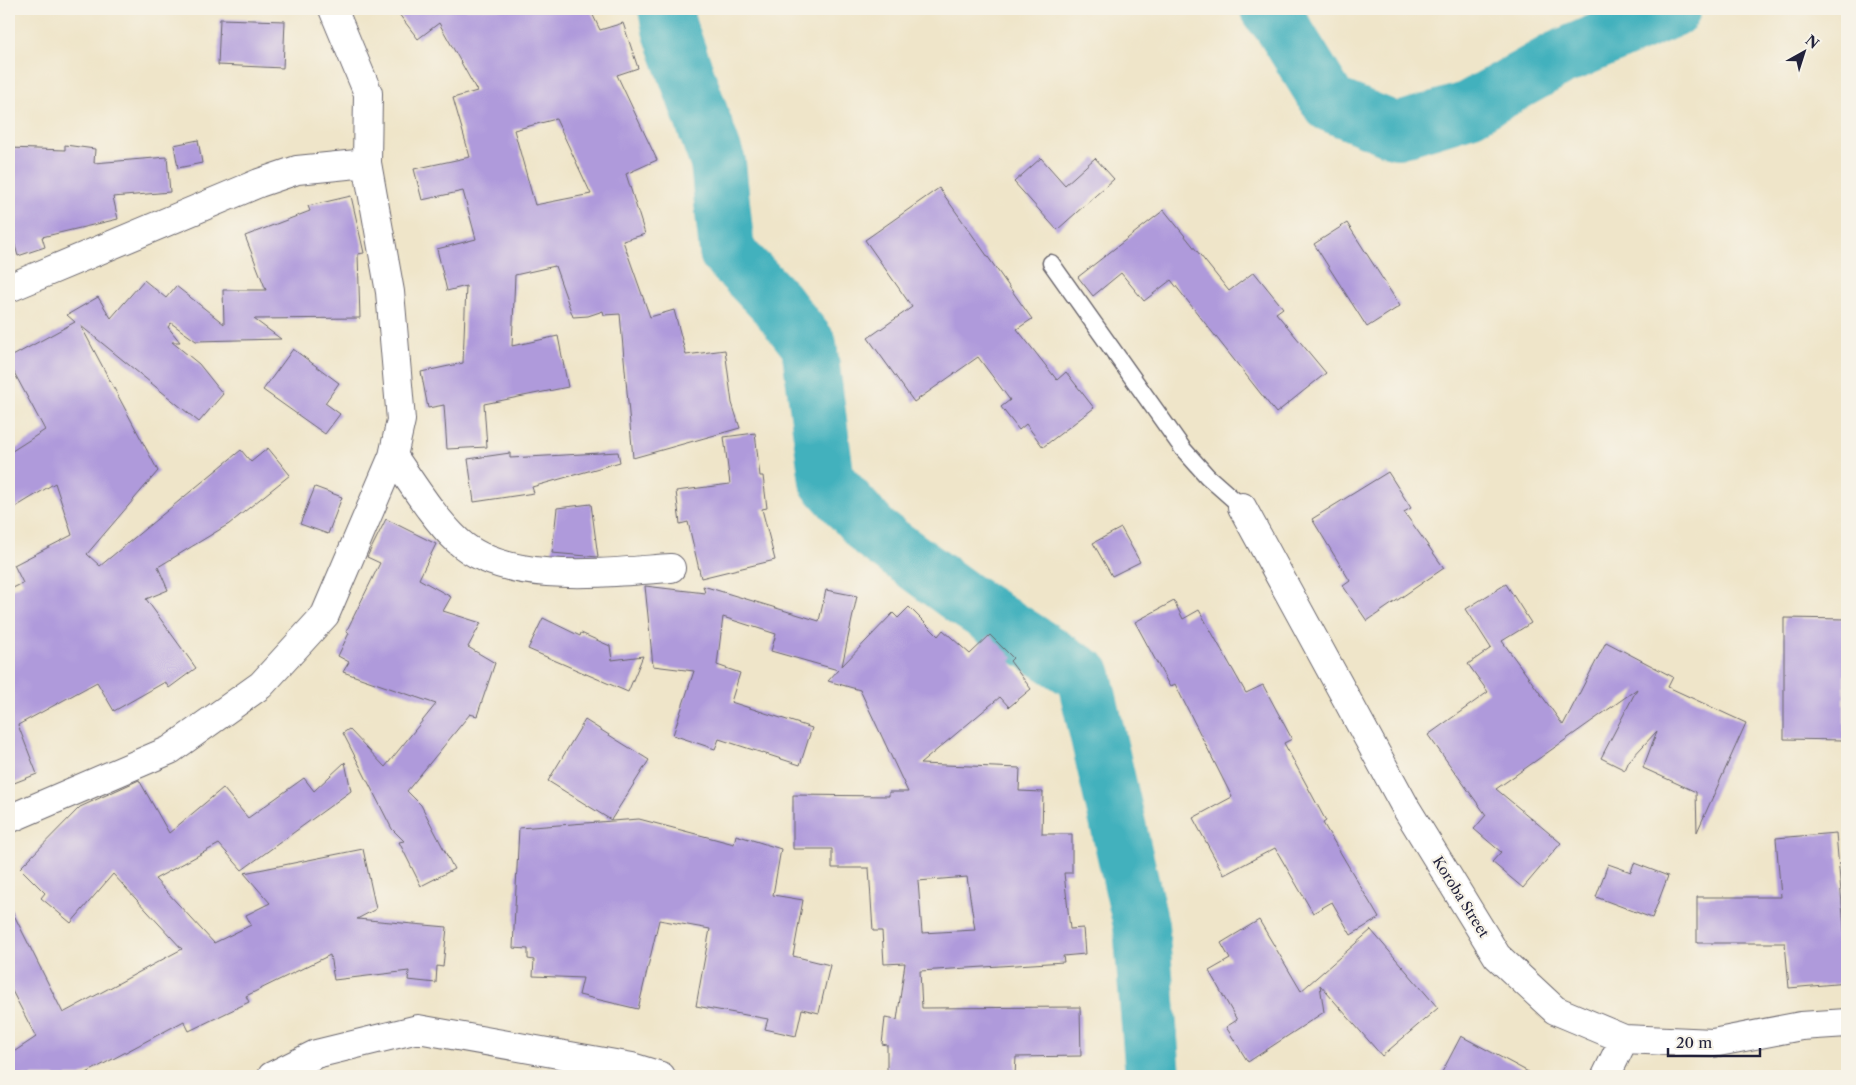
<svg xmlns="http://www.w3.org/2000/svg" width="1856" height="1085" viewBox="0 0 1856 1085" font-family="'Libre Caslon Text',serif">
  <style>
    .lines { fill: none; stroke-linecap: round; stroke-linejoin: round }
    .river { stroke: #42b1bd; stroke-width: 56 }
    .building { fill: #af9adb; fill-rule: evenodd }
    .service-casing { stroke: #6a666d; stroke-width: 19 }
    .minor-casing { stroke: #6a666d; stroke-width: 30 }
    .service { stroke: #fff; stroke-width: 16 }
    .minor { stroke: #fff; stroke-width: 28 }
    .labels { text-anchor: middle; stroke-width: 4.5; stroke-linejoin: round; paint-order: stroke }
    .street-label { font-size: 14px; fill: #22223b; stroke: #f7f3e8 }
  </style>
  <rect width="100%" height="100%" fill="#f7f3e8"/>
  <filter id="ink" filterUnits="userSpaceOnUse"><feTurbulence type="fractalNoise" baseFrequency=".02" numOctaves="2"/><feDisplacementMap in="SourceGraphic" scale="10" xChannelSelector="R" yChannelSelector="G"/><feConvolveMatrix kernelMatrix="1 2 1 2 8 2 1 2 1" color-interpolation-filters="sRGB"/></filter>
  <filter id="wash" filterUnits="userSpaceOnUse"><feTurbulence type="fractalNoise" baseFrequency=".0096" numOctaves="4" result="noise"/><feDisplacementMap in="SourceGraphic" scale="20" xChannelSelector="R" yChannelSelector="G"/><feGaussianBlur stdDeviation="1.12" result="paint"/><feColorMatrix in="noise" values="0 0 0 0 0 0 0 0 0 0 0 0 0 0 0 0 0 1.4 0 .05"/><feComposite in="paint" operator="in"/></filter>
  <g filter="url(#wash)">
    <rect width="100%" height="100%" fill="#efe5c9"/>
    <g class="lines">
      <path class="river" d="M666,9l4,20 48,134 9,89 49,51 33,42 18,136 47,52 90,66 120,77 57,249 12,151
        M1268,9l12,14 50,81 67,27 72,-22 89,-50 115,-50"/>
    </g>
    <g id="blocks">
      <path class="building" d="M395,9h195l10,21 23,-7 15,45 -21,7 40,85 -31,14 19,60 -22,7 27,76 24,-7 12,45 39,-5 7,53 8,25 -107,30 -13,-144 -16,1 -1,-4 -15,5 -15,1 -18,-51 -40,9 -3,71 46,-10 10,51 -84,17 3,43 -40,2 -3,-44 -16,3 -7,-36 42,-9 3,-77 -19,5 -10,-42 39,-10 -13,-48 -41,9 -8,-31 56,-12 -17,-59 24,-7 -38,-68 -21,16zM556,119l35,75 -56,11 -21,-75z
        M220,19l65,2 -2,47 -65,-3z
        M198,140l4,23 -24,5 -4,-23z
        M65,145l30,4 -1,14 73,-6 3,35 -57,5 5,22 -76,18 3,10 -27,9 -9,-31v-77l56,2z
        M1041,158l24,27 30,-27 19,21 -57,51 -43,-48z
        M939,188l93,131 -15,10 40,51 9,-8 28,36 -51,39 -17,-23 -7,6 -18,-23 9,-7 -32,-43 -64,45 -46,-64 44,-31 -47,-67z
        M351,196l13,57 -6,1 2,64 -106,1 27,20 -85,2 -25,-18 -3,4 12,15h-8l27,22 24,30 -24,28 -118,-96 77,145 -71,83 13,12 141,-116 10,12 17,-14 22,27 -61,49 -71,43 10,23 -22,9 50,69 -27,20 -4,-6 -51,29 -17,-29 -79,43 19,49 -28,11v-195l14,-7 -9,-18 58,-30 -17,-52 -46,28v-58l36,-23 -36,-67v-5l66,-36 -8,-7 31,-18 13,21 33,-38 22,18 10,-12 48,38 -1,-34h43l-21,-54 65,-25 -2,-5z
        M1164,210l65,81 25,-19 29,36 -7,5 50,60 -50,40 -105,-133 -27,21 -23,-28 -28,23 -15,-19z
        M1347,223l53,83 -33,21 -53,-83z
        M293,349l46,34 -14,20 15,11 -15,20 -62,-44z
        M755,433l5,43h3l4,32 -5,1 13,51 -74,18 -13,-56 -8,2 -4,-33 54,-7 -6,-47z
        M618,452l2,10 -88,25 2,6 -60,9 -6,-43 42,-6v5z
        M1388,472l23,36 -7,4 40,56 -77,53 -24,-35 7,-5 -38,-62z
        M315,487l27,10 -14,37 -28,-10z
        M591,504l7,53 -46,-4 5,-45z
        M386,519l50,25 -17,35 32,18 -8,14 38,12 -13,24 27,16 -18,53 -7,-2 -63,77 14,14 33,64 -33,17 -22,-44 5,-1 -12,-12 -49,-96 6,-4 36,38 51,-63 -93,-32 6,-10 -11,-6 11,-23 -3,-1 34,-69 -13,-6z
        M1121,528l19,34 -28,14 -19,-33z
        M1506,584l25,39 -29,18 61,84 43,-83 67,35 -5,10 78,36 -49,109 -1,-40 -53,-24 14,-37 -28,30 -4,9 -24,-12 36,-69 -141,100 65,54 -38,45 -31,-26 9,-10 -27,-23 12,-14 -58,-80 60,-43 -20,-28 23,-16 -25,-39z
        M645,586l60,7 -2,-7 116,35 7,-31 31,6 -15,70 51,-53 5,5 11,-11 29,29 5,-6 27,24 20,-19 23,23 -3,3 21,28 -22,18 -9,-10 -80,67 100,4 -1,23 24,1 -1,42h30v39h-8l6,56 13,-1 2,26 -22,2 1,6 -144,9 2,37 158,-1 1,49 -65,1 -1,19h-128v-31l-5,-1 3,-26 12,2 8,-57 -21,1 -2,-33h-9l-4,-63h-37v-19h-39v-54l96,1v-4h19l-48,-102 -32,-9 10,-11 -67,-19 5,-17 -53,-17 -6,48 23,8 -9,29 81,26 -12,37 -81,-26 -4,10 -42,-14 21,-64 -41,-5zM967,877l8,53 -53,3 -4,-52z
        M1174,601l9,18 16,-9 47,83 17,-8 29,54 -8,4 42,78 -3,2 56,95 -28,17 -19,-33 -19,11 -38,-65 -51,27 -31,-57 39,-21 -57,-113 -5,3 -35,-65z
        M543,618l37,18 1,-3 29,13 2,14 31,-4 -15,36 -100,-43z
        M1784,618l63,1v56h-3v65l-60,-1z
        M585,720l64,40 -38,60 -63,-39z
        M345,762l6,29 -109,79 -23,-26 -64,35 59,64 37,-18 -5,-10 24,-12 -26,-30 119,-24 13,60 -19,10 90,8 -4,40 -6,-1 -1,17 -28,-3 1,-9 -75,9 -4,-25 -84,41 3,6 -60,29 -5,-10 -103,55h-72v-21l27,-18 -27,-52v-80l54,108 119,-64 -69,-75 -42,49 -30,-25 4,-5 -25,-25 60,-61 59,-27 30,53 54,-45 25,30 56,-40 10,13z
        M639,819l95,25 2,-9 45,14 -8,46 30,5 -10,56 37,9 -11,48 -17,-4 -6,27 -31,-7 3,-10 -72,-13 14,-77 -51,-9 -21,89 -59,-14 4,-17 -50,-2 1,-16 -6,-1v-10l-15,-1 6,-120z
        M1836,833l11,131v19l-58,5 -4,-45h-88v-46h84l-5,-59z
        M1634,863l34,13 -16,42 -56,-21 12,-33 23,8z
        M1259,920l42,71 70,-61 67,78 -56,48 -62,-71 4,27 -76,50 -22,-35 11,-7 -28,-49 21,-12 -9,-16z
        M1461,1036l75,40h-96z"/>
    </g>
  </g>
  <g filter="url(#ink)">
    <use href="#blocks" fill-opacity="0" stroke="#6a666d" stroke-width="1"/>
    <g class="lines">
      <defs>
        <path id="service" d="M1051,263l132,186 24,27 35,31"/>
        <path id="minor" d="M9,288l250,-105 38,-13 70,-7
          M393,456c19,27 41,63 65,85 49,45 152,31 213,27
          M1242,507l164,301 91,148 58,54 69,29 89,4 88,-17 46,-3
          M9,819l161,-69 91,-65 64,-70 68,-159 8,-36 -11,-128 -23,-129 1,-70 -35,-84
          M272,1076l44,-22 102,-25 214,38 29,9
          M1606,1076l18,-37"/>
      </defs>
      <use href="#service" class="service-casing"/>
      <use href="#minor" class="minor-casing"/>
      <use href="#service" class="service"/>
      <use href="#minor" class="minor"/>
    </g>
  </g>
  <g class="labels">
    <g class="street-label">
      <text transform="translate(1461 897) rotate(58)" y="5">Koroba Street</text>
    </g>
  </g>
  <rect width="1856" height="1085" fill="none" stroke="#f7f3e8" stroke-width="30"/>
  <g transform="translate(1804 52) rotate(39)" stroke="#f7f3e8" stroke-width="4" paint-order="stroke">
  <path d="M0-4L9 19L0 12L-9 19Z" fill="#22223b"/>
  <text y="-8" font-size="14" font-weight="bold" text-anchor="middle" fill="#22223b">N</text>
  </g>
  <path d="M1668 1048v8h92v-8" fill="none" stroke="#22223b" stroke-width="2.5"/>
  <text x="1676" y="1048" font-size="15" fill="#22223b" stroke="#f7f3e8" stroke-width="4" paint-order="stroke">20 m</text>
</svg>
